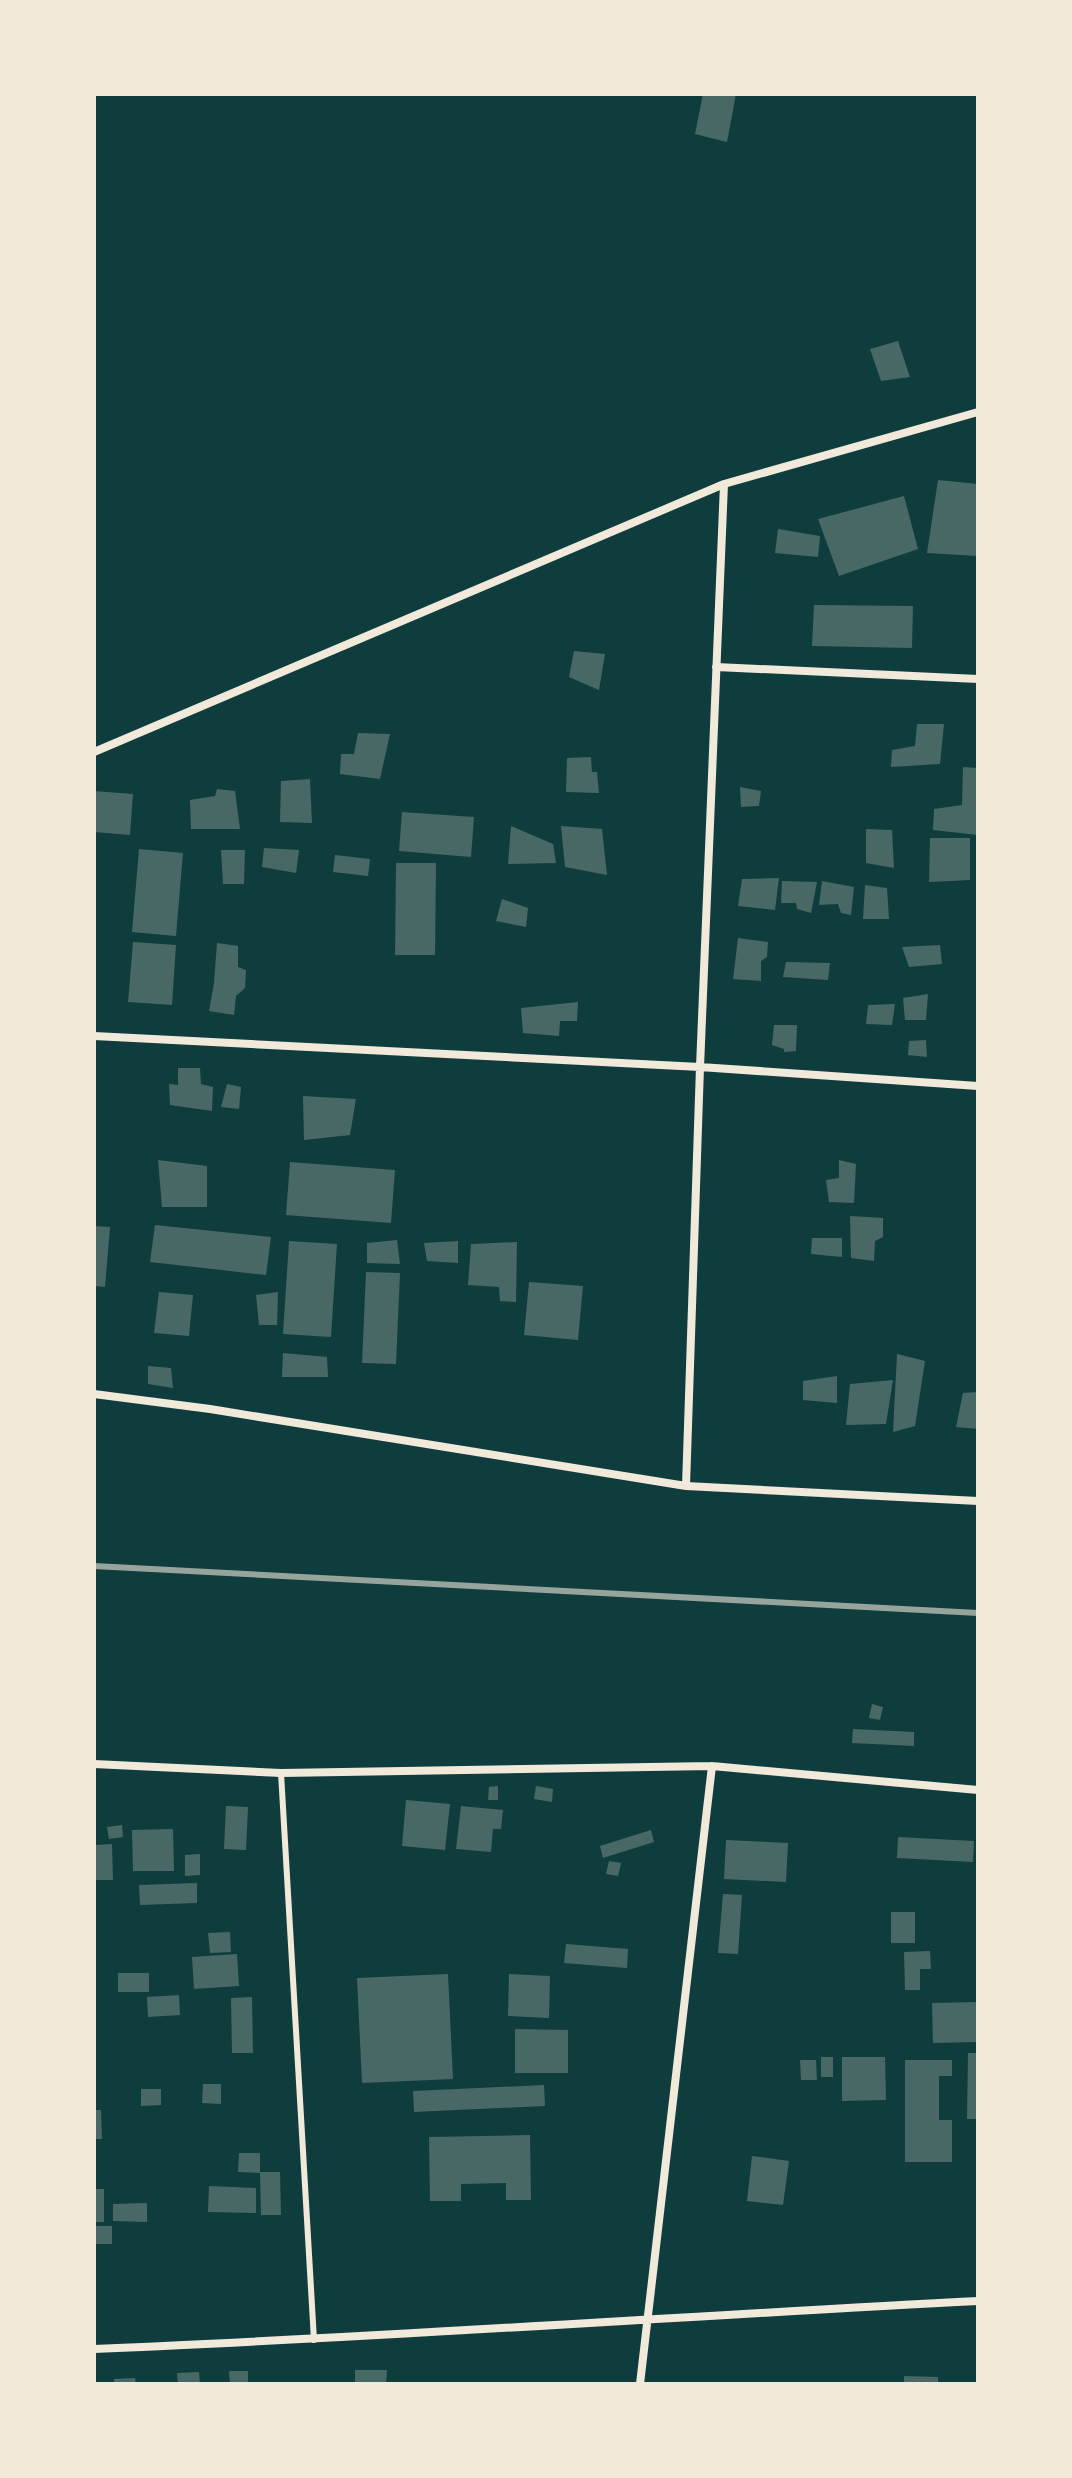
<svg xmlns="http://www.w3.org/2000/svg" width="1072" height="2478" viewBox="0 0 1072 2478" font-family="Commissioner,sans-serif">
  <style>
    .building { fill: #486865 }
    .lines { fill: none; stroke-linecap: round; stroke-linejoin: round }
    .service { stroke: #f1e9da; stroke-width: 6 }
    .minor { stroke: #f1e9da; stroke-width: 8 }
    .rail { stroke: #97a49c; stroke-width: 6 }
  </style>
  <rect width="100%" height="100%" fill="#0f3d3e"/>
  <path class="building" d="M703,94h33l-9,48 -32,-8z
    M898,341l12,36 -29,4 -11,-32z
    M938,480l40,4v72l-51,-3z
    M904,496l14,53 -79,27 -21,-57z
    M778,529l42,7 -2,21 -43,-4z
    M814,605l99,1 -1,42 -100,-2z
    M574,651l31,3 -6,36 -30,-13z
    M917,724h27l-4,40 -49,3 1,-17 23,-4z
    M358,733l32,1 -10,45 -40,-5 1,-20h13z
    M591,757l1,15h5l2,21 -33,-1 1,-34z
    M963,767l15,1v67l-45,-5 1,-21 28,-4z
    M310,779l2,44 -32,-1 1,-41z
    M740,787l21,4 -2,15 -18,1z
    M217,789l18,2 5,38h-49l-1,-29 25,-4z
    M94,791l39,3 -3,41 -36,-3z
    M402,812l72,5 -3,40 -72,-6z
    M511,826l42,18 3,19 -48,1z
    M561,826l41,3 5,46 -42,-8z
    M866,829l26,1 2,38 -28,-5z
    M930,838h40v42l-41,2z
    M264,848l35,2 -3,23 -34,-6z
    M139,849l44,4 -7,83 -44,-4z
    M221,850h24l-1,34h-21z
    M335,855l35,4 -2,17 -35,-4z
    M396,863h40l-1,92h-40z
    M779,878l-4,32 -37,-4 4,-27z
    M782,881l35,1 -6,31 -14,-4 -1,-6h-15z
    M822,881l32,6 -3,28 -10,-2 -3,-9 -19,1z
    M865,885l22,3 2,31h-26z
    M502,899l26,9 -2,19 -30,-6z
    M738,938l30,4 -1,15 -6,4v20l-28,-2z
    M133,942l43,3 -4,60 -44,-3z
    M217,943l21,3v21l8,3 -1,18 -9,8 -2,19 -25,-4 5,-28z
    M940,945l2,19 -33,3 -7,-20z
    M786,962l44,1 -2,17 -45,-3z
    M928,994l-2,26h-21l-2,-22z
    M578,1002l-1,19h-17l-1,15 -36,-3 -2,-25z
    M895,1004l-3,21 -26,-1 2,-19z
    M774,1025h23l-1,26 -12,1v-3l-12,-4z
    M926,1040l1,17 -19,-2 1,-14z
    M178,1068h22l1,16 12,3 -1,24 -42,-6 -1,-21 9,1z
    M227,1084l14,3 -2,22 -18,-2z
    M303,1096l53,3 -6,36 -46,5z
    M158,1160l49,6v41h-45z
    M839,1160l17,4 -2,39 -25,-1 -3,-22 13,-2z
    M290,1162l105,8 -4,53 -105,-8z
    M850,1216l33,2v19l-8,4 -1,20 -23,-3z
    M155,1225l116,12 -5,38 -116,-13z
    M94,1226l16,1 -5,60 -11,-1z
    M812,1238h30v19l-31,-3z
    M397,1240l3,24 -33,-1v-20z
    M289,1241l48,3 -6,93 -48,-3z
    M458,1241v22l-31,-2 -3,-18z
    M517,1242l-1,60 -16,-1 -1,-14 -31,-2 3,-41z
    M366,1272l34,1 -4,91 -34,-1z
    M529,1282l54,4 -5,54 -54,-5z
    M159,1292l34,3 -4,41 -35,-3z
    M278,1292l-1,33h-18l-3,-30z
    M283,1353l44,4 1,20h-46z
    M897,1354l28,7 -10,65 -22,6z
    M148,1366l23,2 2,20 -25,-4z
    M837,1376v27l-34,-3v-19z
    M893,1380l-7,44 -40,1 4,-41z
    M978,1392v37l-22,-2 7,-34z
    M872,1704l11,3 -3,13 -11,-2z
    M853,1729l61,3v14l-62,-3z
    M498,1786v14h-10l1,-13z
    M536,1786l17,3 -1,13 -18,-3z
    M406,1800l44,4 -5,46 -43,-4z
    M226,1806l22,1 -2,43 -22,-1z
    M461,1806l42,4 -2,19h-8l-2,23 -35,-3z
    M122,1825l1,12 -14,2 -2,-12z
    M173,1829l1,42h-41l-1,-41z
    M651,1830l3,12 -51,16 -3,-12z
    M898,1837l76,4 -1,21 -76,-4z
    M726,1840l62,3 -2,39 -62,-3z
    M112,1844l1,36h-19v-35z
    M200,1854v21l-15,1v-21z
    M609,1861l12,2 -3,13 -12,-2z
    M197,1883v20l-57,2 -1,-20z
    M723,1894l19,1 -4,59 -20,-1z
    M891,1912h24v31h-24z
    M230,1932l1,20 -21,1 -2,-20z
    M566,1944l62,5 -1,19 -63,-5z
    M930,1951l1,18h-11v21h-15l-1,-38z
    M237,1954l2,32 -45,3 -2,-32z
    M118,1973h31v19h-31z
    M448,1974l5,105 -91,4 -5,-105z
    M509,1974l41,2 -1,42 -41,-2z
    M179,1995l1,20 -32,2 -1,-20z
    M252,1997l1,56h-21l-1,-55z
    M978,2002v40l-45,1 -1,-40z
    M515,2029l53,1v43h-53z
    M968,2053h10v66h-11z
    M821,2057h12v20h-12z
    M842,2057h43l1,43 -44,1z
    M800,2060h16l1,20h-16z
    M905,2060h47v16h-13v44h13v42h-47z
    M203,2084h18v20l-19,-1z
    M544,2085l1,21 -131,6 -1,-21z
    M141,2089h20v16l-20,1z
    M94,2110h7l1,29h-8z
    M530,2135l1,65h-25v-17l-45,1v17h-31l-1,-64z
    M239,2153h21v20l-22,-1z
    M752,2156l37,5 -6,44 -36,-4z
    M260,2172h20l1,43h-20z
    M209,2186l47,2v25l-48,-1z
    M94,2189h10v33h-10z
    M147,2203v19l-34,-1v-17z
    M94,2226h18v18h-18z
    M355,2370h32l-1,14h-31z
    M229,2371h19v13h-18z
    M199,2372l1,12h-22l-1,-11z
    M904,2376l34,1v7h-34z
    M135,2378l1,6h-22v-5z"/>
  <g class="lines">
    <path class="service" d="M281,1773l33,567"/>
    <path class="minor" d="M716,667l262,12
      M94,752l630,-268 254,-72
      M94,1036l606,31 278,19
      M94,1394l116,15 476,77 292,15
      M686,1486l14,-419 24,-583
      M94,1764l187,9 431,-7 266,24
      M94,2349c295,-12 589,-33 884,-48
      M640,2384l72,-618"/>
    <path class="rail" d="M94,1566l884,47"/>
  </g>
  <rect width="1072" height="2478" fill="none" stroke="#f1e9da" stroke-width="192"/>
</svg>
